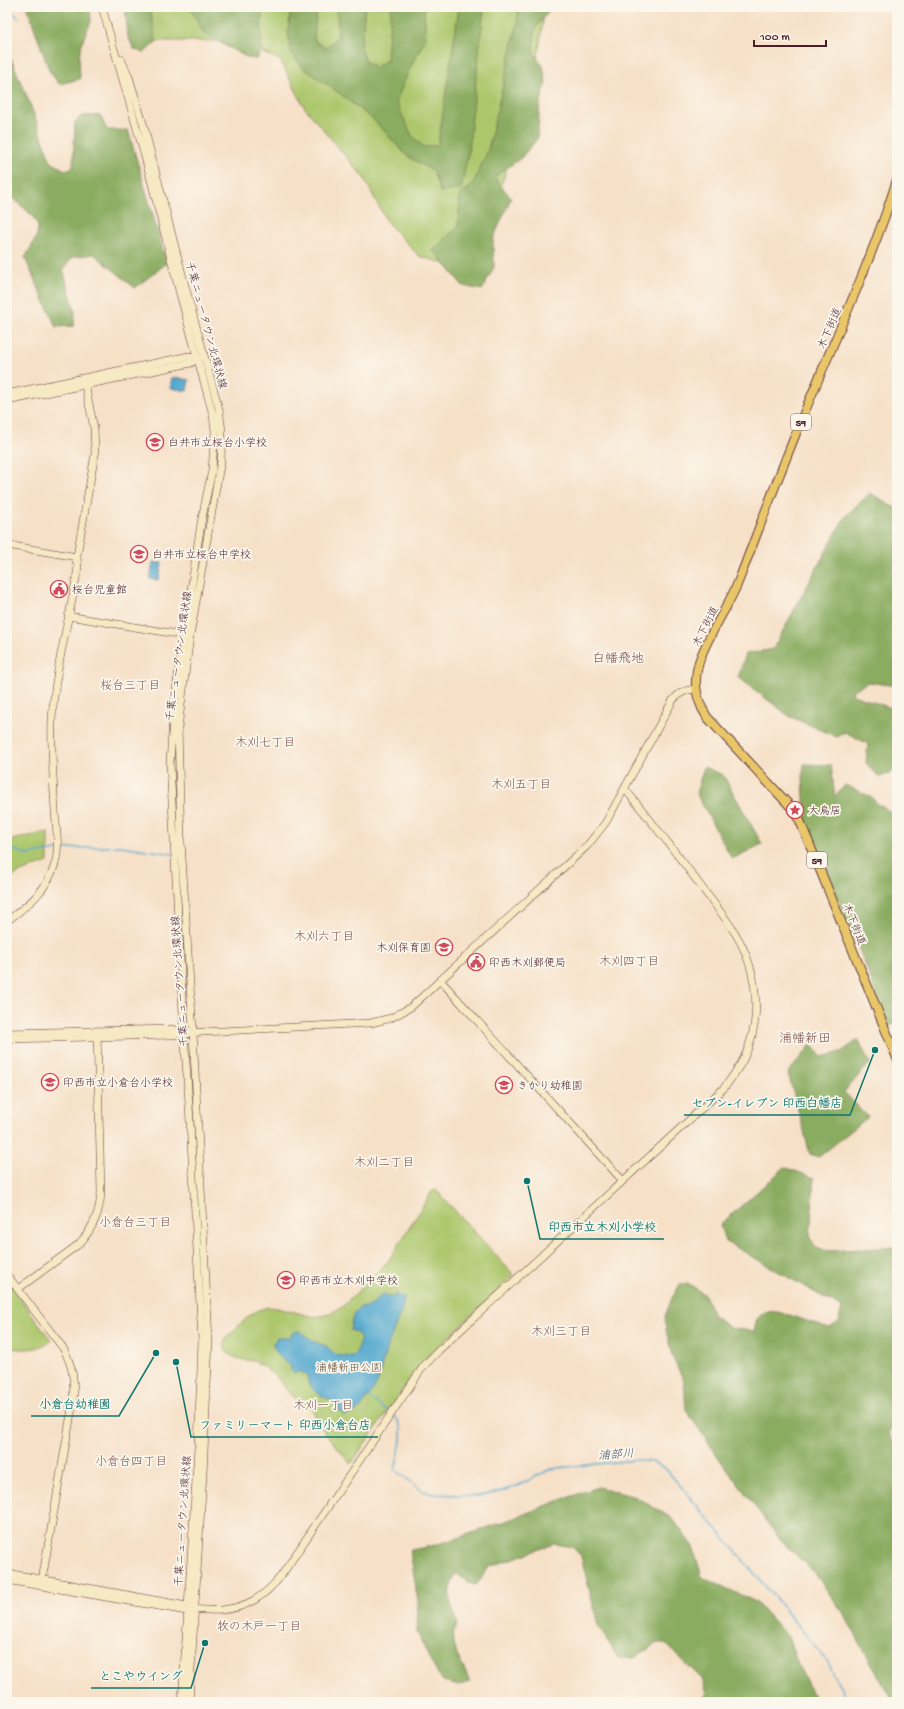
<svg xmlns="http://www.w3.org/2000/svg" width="904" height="1709" viewBox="0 0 904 1709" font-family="'Gochi Hand','Klee One',sans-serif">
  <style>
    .green { fill: #adc76d; stroke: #7c734c }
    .forest { fill: #8aac60; stroke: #6a6646 }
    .water { fill: #53a8cf; stroke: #4e647d }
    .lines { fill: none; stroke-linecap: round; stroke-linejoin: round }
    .stream { stroke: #53a8cf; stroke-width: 1.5 }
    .secondary-casing { stroke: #643c42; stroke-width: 8 }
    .primary-casing { stroke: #643c42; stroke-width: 10 }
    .secondary { stroke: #f6e9c3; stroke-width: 7 }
    .primary { stroke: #e9c769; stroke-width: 8 }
    .labels { text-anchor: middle; stroke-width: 3.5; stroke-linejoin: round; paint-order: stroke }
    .shield { fill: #fbf7ec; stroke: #7f6065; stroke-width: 1 }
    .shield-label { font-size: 10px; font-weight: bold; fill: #4a1f2b }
    .street-label { font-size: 11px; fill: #4a1f2b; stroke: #fbf7ec }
    .poi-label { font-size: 11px; fill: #4a1f2b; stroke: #fbf7ec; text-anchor: start }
    .park-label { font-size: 11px; fill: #68513f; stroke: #fbf7ec }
    .neighbourhood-label { font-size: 12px; fill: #7d504d; stroke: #fbf7ec }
    .water-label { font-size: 12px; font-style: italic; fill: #4e566d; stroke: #fbf7ec }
    .quarter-label { font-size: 13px; fill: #7d504d; stroke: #fbf7ec }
    .leader { fill: none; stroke: #0f766e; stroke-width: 1.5 }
    .callout-dot { fill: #0f766e; stroke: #fbf7ec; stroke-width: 1.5 }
    .callout-label { font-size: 12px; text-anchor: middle; font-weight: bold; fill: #0f766e; stroke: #fbf7ec; stroke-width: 3.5; stroke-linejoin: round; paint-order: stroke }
  </style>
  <rect width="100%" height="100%" fill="#fbf7ec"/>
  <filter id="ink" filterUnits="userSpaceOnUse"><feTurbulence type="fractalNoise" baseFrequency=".025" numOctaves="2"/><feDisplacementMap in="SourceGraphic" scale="8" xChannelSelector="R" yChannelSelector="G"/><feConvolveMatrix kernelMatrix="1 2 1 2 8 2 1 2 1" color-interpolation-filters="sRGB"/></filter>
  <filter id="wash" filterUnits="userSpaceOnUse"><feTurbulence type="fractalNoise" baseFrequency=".012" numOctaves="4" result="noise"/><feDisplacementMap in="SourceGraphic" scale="16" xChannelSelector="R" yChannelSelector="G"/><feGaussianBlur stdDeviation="0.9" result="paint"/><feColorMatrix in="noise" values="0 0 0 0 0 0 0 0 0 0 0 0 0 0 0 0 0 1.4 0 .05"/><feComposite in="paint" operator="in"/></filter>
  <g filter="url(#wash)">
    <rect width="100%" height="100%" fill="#f6e0c7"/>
    <path class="green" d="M136,7h409l-6,43 -35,128 -27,55 -28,32 -30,-9 -32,-34 -23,-44 -59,-70 -25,-48 -45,-19h-96z
      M48,832v30l-25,9 -16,8v-38z
      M435,1189l79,86 -92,87 -71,102 -26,-31 -14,-25 -21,-14 -15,-19 -8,-5 -4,-4 -9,-5 -16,-2 -9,-5 -4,-5v-10l25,-24 8,-5 10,-3 9,1 38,9 11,-2 15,-7 48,-48 44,-70z
      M7,1281l44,59c-15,12 -26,9 -44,8z"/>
    <path class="forest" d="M27,7h63l1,15 -7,15 -5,19 1,23 -21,5 -10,-14z
      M125,7h25l6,35 -12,11 -10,-4 -6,-12z
      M190,7h72l-1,43 -4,9 -9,-1 -44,-24z
      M291,7h29l-4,9 -2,22 3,5 9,5 12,-12 -1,-29h28l-4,40 5,15 10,5 11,-7 4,-53h33l2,31 -17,32 -13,32 16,34 12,11 14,-2 21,-138h25l-16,147 -7,35 -21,3 -7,-21 -26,-15 -33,-36 -43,-33 -28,-19 -12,-15 -3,-21z
      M518,7h34l-17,22 -2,23 10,14 3,17 -6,21 -3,35 -16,19 -27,19 17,21 -18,41 1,28 -12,23 -19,-4 -30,-36 25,-23 2,-33 12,-8 16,-36 30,-129z
      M7,49l23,55 21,58 14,8 8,-3 2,-45 6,-6 19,-1 7,15h21l39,133 -32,25 -41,-34 -21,3 -10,12 12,42 -1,15 -18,1 -31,-69c4,-8 12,-19 13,-29 1,-12 -22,-27 -31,-35z
      M870,493l27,16v177l-29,-4 -16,9 1,4 44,15v60l-18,7 -13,-14 2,-19 -23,-12 -8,5 -48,-21 -51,-39 8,-23 27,-5 71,-131z
      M804,764l27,1 4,32 10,-12 26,12 7,7 19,12v208l-10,1 -22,-61 -60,-143 -2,-46z
      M704,767l19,8 39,69 -30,15 -36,-66z
      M858,1040l12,23 -26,29 24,25 -49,40 -9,-3 -22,-81 23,-28 11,12 19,-5z
      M785,1167l29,11 -4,60 6,9 12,4 69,-4v174h-3l-5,12 8,18v251h-4l-49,-88 -30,-42 -32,-30 -59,-78 -37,-54 -2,-29 -12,-25 -6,-26 -1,-14 7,-18 8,-14 8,-1 17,12 9,21 16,12 24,3 3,-12c3,-3 6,-7 10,-7 15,-3 46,13 63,16l8,-6 4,-14 -117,-67 -5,-16z
      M598,1487l38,10 37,22 20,28 9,30 54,25 32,35 11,30 18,35h-116l6,-9 -5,-14 -37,-36h-7l-24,15h-16l-20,-33 -17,-69 -9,-9 -18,-3 -65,23 -13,18 -7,-2 -13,-10c-11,22 -5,31 2,51l-6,11 4,17 14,30 -12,4 -17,-6 -12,-22 -12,-26 1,-30 -8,-52c20,-3 40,-9 59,-16 44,-14 85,-33 129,-47z"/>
    <path class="water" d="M172,377l17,3 -2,11 -17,-3z
      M153,562l9,1 -3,17 -9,-1z
      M383,1294l11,4 1,-4 9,4 -2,11 -16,41 -9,34 -17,25 -8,5h-4l-3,2 -6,-5 -1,-7c-13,-8 -30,-11 -31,-29l-8,-4 -4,3 -4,-4 -1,-5 -14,-11v-4l-4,-5 5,-7h13l2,-5 7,-2 16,11 11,4 10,9 17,2c5,-5 4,-11 8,-18l-5,-7 -6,-2 3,-14 7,-9h9z"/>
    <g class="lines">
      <path class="stream" d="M7,8l12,10
        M59,849l62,-3 52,8
        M7,852l8,-2 12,5 29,-5
        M368,1397l21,15
        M394,1416c14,11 4,39 1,54l28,21 10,3 45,2 21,-4 18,-6 34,-17 6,-1 79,-8 16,2 13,6 101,119 61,74 21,41"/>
    </g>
  </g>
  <g filter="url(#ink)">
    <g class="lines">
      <defs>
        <path id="secondary" d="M102,7l43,150 35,137 33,121 2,16 -3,39 -11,53 -27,180 -4,60 14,270 5,71 13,237 -4,106 -16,255
          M121,59l8,18 14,46 45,174 31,112 3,22 -1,29 -31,176 -12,92 3,114 12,190 16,309 -6,133 -14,228
          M7,394l182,-38 9,2
          M7,401l184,-38 7,-5
          M7,545l70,12
          M76,561l19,-107 -1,-26 -9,-43
          M68,616l121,20
          M7,921c21,-16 40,-30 48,-57 5,-17 1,-36 0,-54 -2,-30 -4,-60 -3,-91 3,-51 18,-101 26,-152l-1,-10
          M441,981l182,200
          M7,1033l165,-4 10,3
          M7,1039l166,-4 11,-2 187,-10 20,-5 20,-11 176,-161 19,-24 67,-122c7,-8 12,-10 23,-11
          M7,1275l56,73c10,18 12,34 10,54l-32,184
          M18,1289l61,-45c14,-15 21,-31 22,-52l-4,-161
          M7,1573l180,33 4,2
          M7,1580l180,31c11,-3 22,0 34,-1 26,-2 44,-14 60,-34l142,-209 16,-17 285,-262c7,-9 14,-19 20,-30 19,-40 14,-88 -9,-125 -9,-15 -21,-29 -32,-44 -25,-34 -51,-67 -78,-100"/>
        <path id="primary" d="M897,180c-25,79 -60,154 -92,231 -23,56 -44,112 -66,169 -11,28 -31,54 -40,82 -6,19 -3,38 8,55l83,89 10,15 97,237"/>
      </defs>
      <use href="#secondary" class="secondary-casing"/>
      <use href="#primary" class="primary-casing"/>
      <use href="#secondary" class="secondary"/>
      <use href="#primary" class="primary"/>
    </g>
  </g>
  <defs>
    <symbol id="school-ring" viewBox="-11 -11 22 22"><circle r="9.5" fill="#fbf7ec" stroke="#d1495b" stroke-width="1.5"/><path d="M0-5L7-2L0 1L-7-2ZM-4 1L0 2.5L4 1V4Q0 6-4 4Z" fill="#d1495b"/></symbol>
    <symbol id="civic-ring" viewBox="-11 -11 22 22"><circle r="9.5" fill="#fbf7ec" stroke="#d1495b" stroke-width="1.5"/><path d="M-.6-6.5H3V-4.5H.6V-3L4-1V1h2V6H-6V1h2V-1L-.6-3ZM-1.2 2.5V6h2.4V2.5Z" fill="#d1495b"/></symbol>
    <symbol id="sight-ring" viewBox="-11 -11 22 22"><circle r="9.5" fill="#fbf7ec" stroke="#d1495b" stroke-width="1.5"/><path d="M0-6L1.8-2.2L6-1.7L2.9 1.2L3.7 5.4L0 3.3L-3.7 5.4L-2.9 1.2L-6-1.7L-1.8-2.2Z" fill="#d1495b"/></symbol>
  </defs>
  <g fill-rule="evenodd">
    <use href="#school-ring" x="145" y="432" width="20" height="20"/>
    <use href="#school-ring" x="129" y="544" width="20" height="20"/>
    <use href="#civic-ring" x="49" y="579" width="20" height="20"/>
    <use href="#sight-ring" x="785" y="800" width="20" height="20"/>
    <use href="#school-ring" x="434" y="937" width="20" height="20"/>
    <use href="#civic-ring" x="466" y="952" width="20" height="20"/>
    <use href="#school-ring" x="40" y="1072" width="20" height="20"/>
    <use href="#school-ring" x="494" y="1075" width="20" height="20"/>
    <use href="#school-ring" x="276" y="1270" width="20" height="20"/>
  </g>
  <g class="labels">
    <g class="shield">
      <rect x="791" y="414" width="20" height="16" rx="3"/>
      <rect x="807" y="852" width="20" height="16" rx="3"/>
    </g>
    <g class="shield-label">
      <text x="801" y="426">59</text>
      <text x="817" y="864">59</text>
    </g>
    <g class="street-label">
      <text transform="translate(207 325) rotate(75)" y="4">千葉ニュータウン北環状線</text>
      <text transform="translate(829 328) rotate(-67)" y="4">木下街道</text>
      <text transform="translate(705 626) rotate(-63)" y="4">木下街道</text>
      <text transform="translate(178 656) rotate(-82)" y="4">千葉ニュータウン北環状線</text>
      <text transform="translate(855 924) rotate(68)" y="4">木下街道</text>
      <text transform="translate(179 981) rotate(-94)" y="4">千葉ニュータウン北環状線</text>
      <text transform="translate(182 1521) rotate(-86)" y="4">千葉ニュータウン北環状線</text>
    </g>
    <g class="poi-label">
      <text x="168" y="446">白井市立桜台小学校</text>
      <text x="152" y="558">白井市立桜台中学校</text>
      <text x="72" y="593">桜台児童館</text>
      <text x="808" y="814">大鳥居</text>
      <text x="431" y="951" text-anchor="end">木刈保育園</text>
      <text x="489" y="966">印西木刈郵便局</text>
      <text x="63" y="1086">印西市立小倉台小学校</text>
      <text x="517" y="1089">きかり幼稚園</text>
      <text x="299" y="1284">印西市立木刈中学校</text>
    </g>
    <g class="park-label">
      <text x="349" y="1371">浦幡新田公園</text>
    </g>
    <g class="neighbourhood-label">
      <text x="130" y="689">桜台三丁目</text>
      <text x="265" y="746">木刈七丁目</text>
      <text x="521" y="788">木刈五丁目</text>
      <text x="324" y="940">木刈六丁目</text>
      <text x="629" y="965">木刈四丁目</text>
      <text x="384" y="1166">木刈二丁目</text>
      <text x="135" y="1226">小倉台三丁目</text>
      <text x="561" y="1335">木刈三丁目</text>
      <text x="323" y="1409">木刈一丁目</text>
      <text x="131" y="1465">小倉台四丁目</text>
      <text x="259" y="1630">牧の木戸一丁目</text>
    </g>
    <g class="water-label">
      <text transform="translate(616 1454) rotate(-4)" y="4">浦部川</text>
    </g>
    <g class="quarter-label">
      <text x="618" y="662">白幡飛地</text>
      <text x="805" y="1042">浦幡新田</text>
    </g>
  </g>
  <path class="leader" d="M875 1050L850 1115H684M527 1181L540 1239H664M156 1353L119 1416H31M176 1362L191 1437H378M205 1643L191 1688H91"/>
  <g class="callout-dot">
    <circle cx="875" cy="1050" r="4"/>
    <circle cx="527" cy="1181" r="4"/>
    <circle cx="156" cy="1353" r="4"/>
    <circle cx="176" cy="1362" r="4"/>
    <circle cx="205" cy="1643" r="4"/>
  </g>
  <g class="callout-label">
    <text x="767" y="1107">セブン-イレブン 印西白幡店</text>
    <text x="602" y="1231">印西市立木刈小学校</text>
    <text x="75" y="1408">小倉台幼稚園</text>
    <text x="285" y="1429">ファミリーマート 印西小倉台店</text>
    <text x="141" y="1680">とこやウイング</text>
  </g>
  <rect width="904" height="1709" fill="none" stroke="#fbf7ec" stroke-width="24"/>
  <path d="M754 40v6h72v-6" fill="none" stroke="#4a1f2b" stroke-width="2"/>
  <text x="760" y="40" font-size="12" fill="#4a1f2b" stroke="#fbf7ec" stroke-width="3" paint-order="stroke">100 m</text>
</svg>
